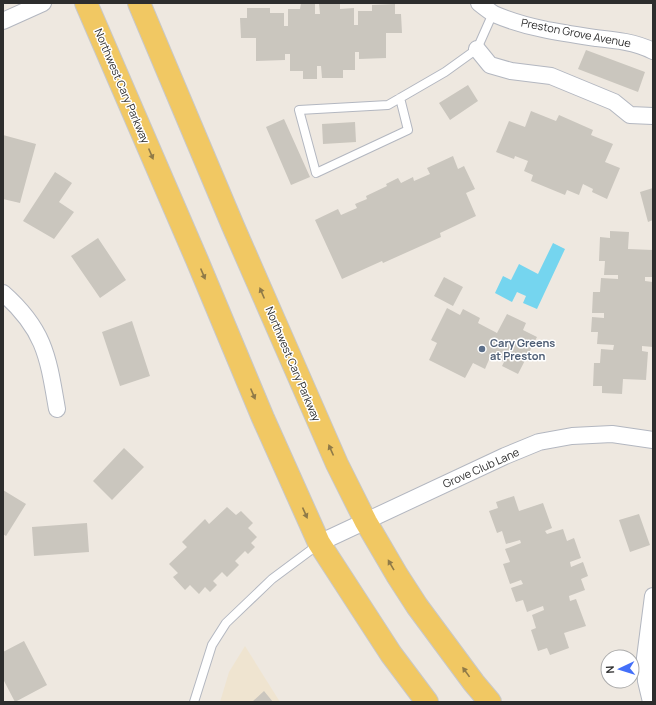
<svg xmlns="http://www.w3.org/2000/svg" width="656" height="705" viewBox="0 0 656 705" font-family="Manrope,sans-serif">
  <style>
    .education { fill: #efe4d0 }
    .water { fill: #75d5ef }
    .building { fill: #cac6be }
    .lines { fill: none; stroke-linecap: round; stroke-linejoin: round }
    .lane-casing { stroke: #b3b7c0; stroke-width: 10 }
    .street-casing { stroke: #b3b7c0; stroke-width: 18 }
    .primary-casing { stroke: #c8c8c8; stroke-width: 24 }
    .lane { stroke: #fff; stroke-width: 8 }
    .street { stroke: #fff; stroke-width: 16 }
    .primary { stroke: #f1c863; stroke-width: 22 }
    .oneway { fill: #8f7a48 }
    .service-dot { fill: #5c6f8a; stroke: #fff; stroke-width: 1.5 }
    .labels { text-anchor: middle; stroke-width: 3; stroke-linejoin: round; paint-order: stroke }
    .street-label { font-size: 11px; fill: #2d2d2d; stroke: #fff }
    .service-label { font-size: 11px; font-weight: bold; fill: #4e5e75; stroke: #fff; text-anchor: start }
  </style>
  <rect width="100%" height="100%" fill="#eee8e0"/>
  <path class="education" d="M245,646l35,56h-60l9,-30z"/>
  <path class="water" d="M553,243l12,6 -28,60 -14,-6 3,-7 -9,-4 -5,10 -17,-9 8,-17 8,4 8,-16 19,10z"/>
  <path class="building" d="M301,3h14v11h5l-1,-11h21v6l14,-1v17h4v-14h14v-6l23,-1v10h6l1,19h-16v25l-27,1v-7h-4v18h-12v8h-21l-1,-12h-4v13h-14v-8h-13v-17h-5v6l-29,1v-23h-15l-1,-20h7v-10h23v5h14v13h4v-17h12z
    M586,50l59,22 -7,20 -60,-23z
    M468,85l10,16 -28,19 -11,-17z
    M531,111l25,10 3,-6 34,15 -2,5 22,9 -8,18 15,6 -13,31 -15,-7 1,-3 -10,-5 -4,11 -12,-5 -2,5 -34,-14 2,-6 -9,-4 4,-10 -13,-5 -1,3 -18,-7 13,-31 16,6z
    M284,119l26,58 -19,8 -25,-58z
    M355,122l1,20 -33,2 -1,-20z
    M3,135l33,9 -16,59 -17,-4z
    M453,156l5,13 6,-3 11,23 -9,4 10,23 -36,17 1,4 -58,26 -1,-2 -40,18 -27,-59 23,-11 3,6 16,-7 -2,-4 12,-5 -1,-3 21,-10 -1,-2 12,-6 3,5 12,-6 1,4 16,-7 -3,-6z
    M55,172l17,11 -13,19 15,10 -20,27 -31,-18z
    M653,188v32l-5,2 -8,-30z
    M610,231l19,1 -1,17 25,1 -1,27h-7v4l8,1v65l-11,-1v5l6,1 -2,28 -23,-1 -1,15 -20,-1v-7h-9l1,-23h6l1,-14 12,1 1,-5 -17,-1 1,-12h-7l1,-15 12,1v-5h-12l1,-21h7l1,-14 17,1v-4h-14l1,-14h-6l1,-24 10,1z
    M98,238l28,42 -26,18 -29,-42z
    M444,277l19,10 -10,19 -19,-10z
    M447,308l13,7 3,-6 17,9 -2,5 19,10 10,-19 19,9 -3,7 14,7 -19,37 -16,-8 2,-4 -13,-7 -6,14 -12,-6 -8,15 -36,-18 8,-17 -6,-3z
    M132,321l18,55 -30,10 -18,-54z
    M124,448l20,19 -32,33 -19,-19z
    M3,490l23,14 -20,32 -3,-2z
    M514,496l5,15 24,-8 9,25 -7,3 2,3 16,-5 4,12 7,-3 7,20 -11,4 1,5 12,-5 5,14 -7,3 4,11 -16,6 1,5 6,-2 10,27 -22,7 5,15 -19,7 -3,-7 -9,3 -7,-21 5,-2 -4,-13 12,-5 -1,-4 -16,6 -4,-12 -7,2 -5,-14 12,-4 -2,-4 -11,4 -7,-20 7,-2 -5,-13 16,-6 -1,-3 -14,4 -4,-13 -5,2 -8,-22 9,-3 -2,-6z
    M227,507l9,8 5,-4 12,12 -5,5 9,9 -6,6 4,4 -7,7 -3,-3 -10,10 4,4 -12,12 -5,-5 -9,9 4,4 -7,7 -5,-5 -6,7 -9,-9 -5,5 -12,-13 5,-4 -9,-9 18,-17 -5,-5 23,-23 4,5z
    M639,514l11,31 -20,7 -11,-32z
    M87,523l2,29 -55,4 -2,-29z
    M24,641l23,44 -32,17 -12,-23v-27z
    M264,691l9,11h-21z"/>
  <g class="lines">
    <defs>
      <path id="lane" d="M400,98l8,32 -92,43 -17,-63 89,-5 57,-33 32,-23 16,-36
        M194,702l18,-57 14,-22 46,-44 47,-35"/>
      <path id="street" d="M479,3c5,4 10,8 15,11 32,14 68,19 102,24 19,2 39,4 57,13
        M3,21l40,-18
        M477,49l13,16 21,6 40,5 63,26 16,13 23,1
        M3,293c42,37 45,64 54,116
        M319,543l186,-87 34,-14 33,-6 40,-2 41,6
        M651,702l-5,-21 -1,-23 8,-62"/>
      <path id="primary" d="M86,3l111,257 66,158 56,125 72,111 36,48
        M139,3l94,223 104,238 29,58 31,53 20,31 57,77 16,19"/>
    </defs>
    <use href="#lane" class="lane-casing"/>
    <use href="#street" class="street-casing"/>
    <use href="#primary" class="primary-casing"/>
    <use href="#lane" class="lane"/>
    <use href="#street" class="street"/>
    <use href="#primary" class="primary"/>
  </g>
  <defs><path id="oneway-solid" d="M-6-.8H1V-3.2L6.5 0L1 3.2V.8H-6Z"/></defs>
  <g class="oneway">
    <use href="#oneway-solid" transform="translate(151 154) rotate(67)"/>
    <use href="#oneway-solid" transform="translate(203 274) rotate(67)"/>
    <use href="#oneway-solid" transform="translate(262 293) rotate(-113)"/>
    <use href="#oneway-solid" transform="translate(253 394) rotate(67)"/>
    <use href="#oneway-solid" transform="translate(331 450) rotate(-114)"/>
    <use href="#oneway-solid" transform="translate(305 513) rotate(66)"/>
    <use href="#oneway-solid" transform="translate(391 565) rotate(-120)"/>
    <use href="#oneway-solid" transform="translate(466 672) rotate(-126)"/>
  </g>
  <circle class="service-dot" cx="482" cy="349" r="4"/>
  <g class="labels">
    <g class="street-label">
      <text transform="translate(576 33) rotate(11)" y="4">Preston Grove Avenue</text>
      <text transform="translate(122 86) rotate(67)" y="4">Northwest Cary Parkway</text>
      <text transform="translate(293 364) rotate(67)" y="4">Northwest Cary Parkway</text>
      <text transform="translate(481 468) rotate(-24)" y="4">Grove Club Lane</text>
    </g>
    <g class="service-label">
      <text x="490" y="347">Cary Greens<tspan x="490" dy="13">at Preston</tspan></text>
    </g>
  </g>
  <rect width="656" height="705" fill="none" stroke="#2d2d2d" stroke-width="8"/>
  <g transform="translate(620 669) rotate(266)"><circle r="19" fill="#ffffff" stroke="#ababab"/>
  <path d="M0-3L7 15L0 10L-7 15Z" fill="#436ff9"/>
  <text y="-6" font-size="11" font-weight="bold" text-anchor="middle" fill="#2d2d2d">N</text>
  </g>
</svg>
